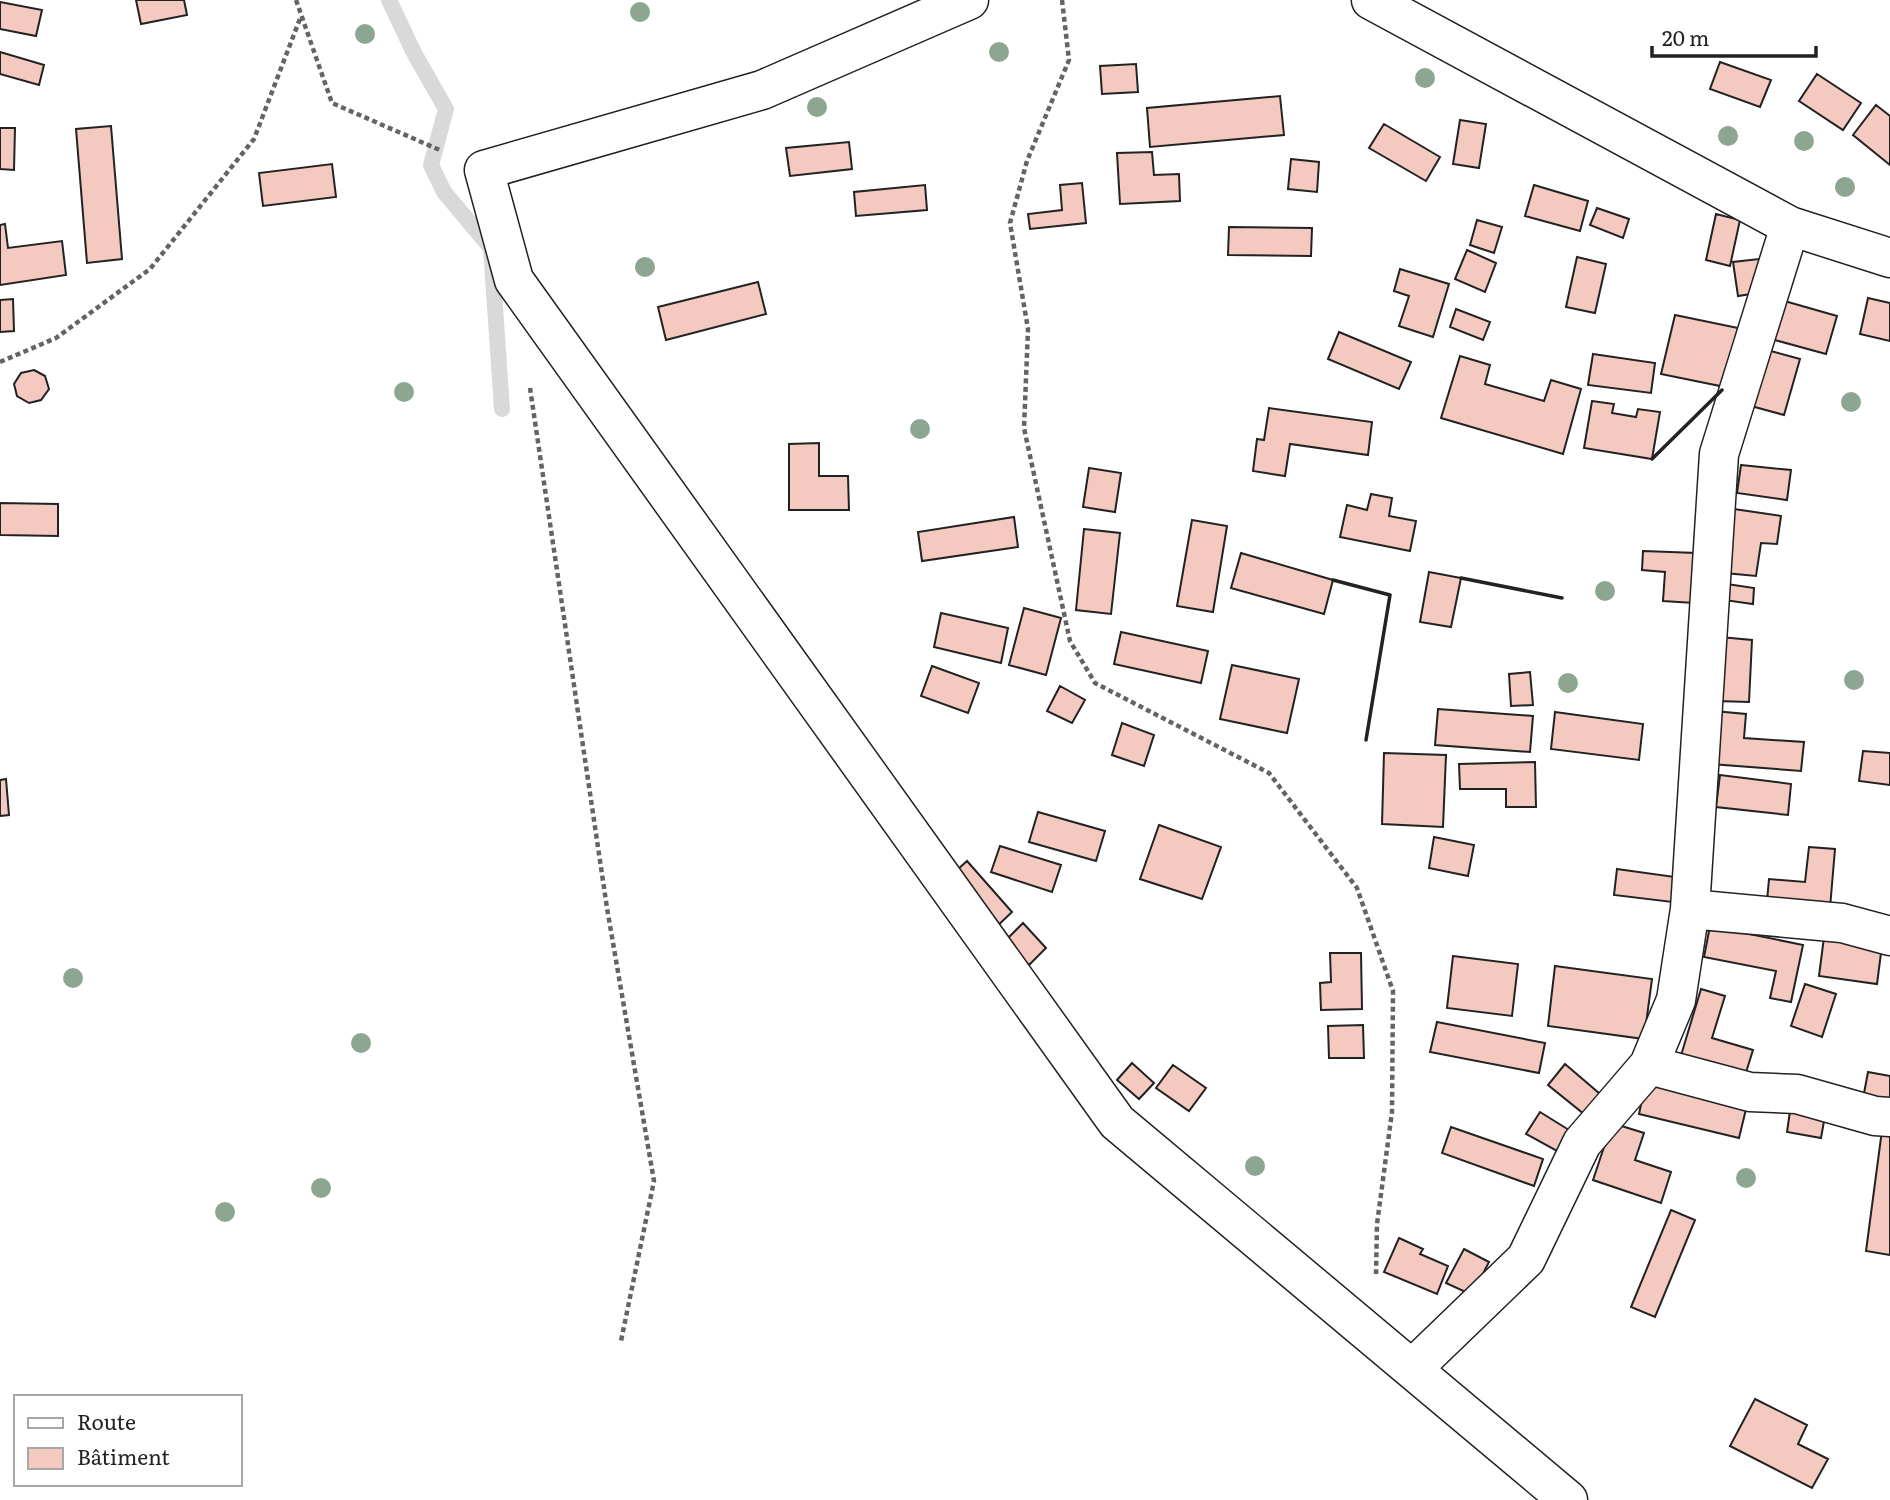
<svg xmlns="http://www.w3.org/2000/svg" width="1890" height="1500" viewBox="0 0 1890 1500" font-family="Literata,serif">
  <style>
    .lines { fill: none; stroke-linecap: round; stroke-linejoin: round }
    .stream { stroke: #d9d9d9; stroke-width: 16 }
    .building { fill: #f3c9c0; stroke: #222; stroke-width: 2 }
    .street-casing { stroke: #222; stroke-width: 41 }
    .path { stroke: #646464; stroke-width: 4.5; stroke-dasharray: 5 3.5; stroke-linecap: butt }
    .street { stroke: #fff; stroke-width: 38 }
    .wall { stroke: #222; stroke-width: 3.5 }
    .tree { fill: #8da692 }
  </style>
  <rect width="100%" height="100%" fill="#fff"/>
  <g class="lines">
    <path class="stream" d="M389,0l25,53 32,56 -15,56 13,27 47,56 11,161"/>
  </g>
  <path class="building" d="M136,0h48l3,15 -46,9z
    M0,2l42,8 -6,26 -36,-7z
    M0,52l44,13 -5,20 -39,-11z
    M1720,62l51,18 -11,27 -50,-18z
    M1136,64l2,28 -36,2 -2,-28z
    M1817,74l44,29 -18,27 -44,-29z
    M1280,96l4,39 -134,12 -3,-39z
    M1876,105l14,11v49l-37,-30z
    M1460,120l26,4 -7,44 -26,-4z
    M1384,124l56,33 -14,24 -57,-33z
    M111,126l11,133 -35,4 -11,-134z
    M0,128h15l-1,42 -14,-1z
    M849,142l3,27 -62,7 -4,-28z
    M1152,152l2,23 25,-1 1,27 -60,3 -3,-51z
    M1291,159l28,3 -2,30 -29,-3z
    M332,164l4,33 -73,9 -4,-33z
    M1082,183l4,40 -56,6 -2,-15 34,-4 -2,-25z
    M925,185l2,25 -71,6 -2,-24z
    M1534,185l54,16 -8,30 -55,-15z
    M1597,208l32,11 -6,19 -33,-13z
    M1716,214l24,6 -10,46 -24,-6z
    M1477,220l25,7 -8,26 -24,-8z
    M5,224l3,24 54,-7 4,34 -66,10v-60z
    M1229,227l83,1 -1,28 -83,-1z
    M1467,250l29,13 -11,29 -30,-13z
    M1577,257l29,7 -11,49 -29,-6z
    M1759,259l5,33 -26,4 -5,-34z
    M1400,269l49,15 -16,53 -34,-11 10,-30 -15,-5z
    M758,282l8,32 -100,26 -8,-33z
    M1868,298l22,5v38l-30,-7z
    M13,299l1,32 -14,1v-32z
    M1781,300l56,16 -11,38 -55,-15z
    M1456,309l34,13 -7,18 -33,-13z
    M1675,315l63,13 -13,59 -64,-13z
    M1339,332l72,30 -12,27 -71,-30z
    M1767,350l33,9 -16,56 -33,-9z
    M1593,354l62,9 -4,30 -63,-8z
    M1460,356l30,9 -5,19 59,17 7,-21 30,9 -18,65 -122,-36z
    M34,370l11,6 4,13 -8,11 -12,3 -12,-7 -3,-12 7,-11z
    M1592,401l22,3 -2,9 24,4 2,-8 22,3 -8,47 -68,-11z
    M1269,408l103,14 -4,33 -78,-11 -5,32 -32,-5 4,-32 7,1z
    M819,443v33h29l1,34h-60v-66z
    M1741,465l50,5 -4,30 -50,-7z
    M1089,468l32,5 -6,39 -32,-5z
    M1371,494l21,4 -3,18 27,5 -6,30 -70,-14 7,-32 20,5z
    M0,503l58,1v32l-58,-1z
    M1734,509l47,7 -4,28 -16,-1 -5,33 -31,-3z
    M1014,517l4,30 -96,14 -4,-29z
    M1192,520l35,6 -14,86 -36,-6z
    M1084,529l36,4 -9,81 -35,-4z
    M1643,551l54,2 -3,50 -31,-2 2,-29 -23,-2z
    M1241,553l92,27 -9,34 -93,-26z
    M1429,572l32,6 -10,49 -31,-5z
    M1727,584l27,4 -1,16 -29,-4z
    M1024,608l37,10 -15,57 -37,-10z
    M941,613l67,15 -7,35 -67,-16z
    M1121,632l87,19 -7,32 -87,-19z
    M1720,637l32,3 -3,62 -33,-1z
    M1232,665l67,14 -12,54 -67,-14z
    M932,666l47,17 -11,30 -47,-17z
    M1530,672l3,33 -22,1 -2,-32z
    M1060,686l25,14 -13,23 -25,-12z
    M1438,709l95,7 -3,36 -95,-7z
    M1714,711l32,3 -2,24 60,4 -3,29 -90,-7z
    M1555,712l88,12 -4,36 -88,-11z
    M1122,723l32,12 -10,31 -32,-11z
    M1863,751l27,2v32l-31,-4z
    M1384,753l62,2 -3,72 -61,-3z
    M1535,762l1,45h-30v-18h-46l-1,-25z
    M1720,775l71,9 -3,31 -72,-8z
    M6,779l3,36 -9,1v-36z
    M1038,812l67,19 -9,30 -67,-19z
    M1159,825l62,22 -19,52 -62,-20z
    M1434,837l40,8 -6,31 -39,-8z
    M1000,846l61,19 -9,27 -61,-20z
    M1809,847l26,2 -5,59 -63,-7 2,-22 36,3z
    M967,861l45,51 -21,20 -45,-52z
    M1617,869l58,8 -3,25 -58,-7z
    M1023,923l23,25 -17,17 -24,-24z
    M1710,926l93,19 -12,57 -21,-4 6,-27 -72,-14z
    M1824,937l58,8 -5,39 -58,-8z
    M1330,953h31l1,56 -41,1 -1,-27 11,-1z
    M1453,956l65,8 -6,52 -65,-8z
    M1555,966l97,13 -8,60 -96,-13z
    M1805,984l31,10 -14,43 -31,-11z
    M1701,989l24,7 -13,42 41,12 -10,32 -64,-20z
    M1437,1022l108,21 -6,30 -109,-21z
    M1363,1025l1,33h-35l-1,-32z
    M1132,1063l22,20 -15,16 -22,-19z
    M1565,1064l35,30 -16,20 -36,-29z
    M1173,1065l33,23 -17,23 -33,-23z
    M1868,1072l22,4v33l-28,-5z
    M1646,1081l101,24 -8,33 -100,-24z
    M1791,1104l35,6 -5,28 -34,-6z
    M1540,1112l29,18 -12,21 -31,-17z
    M1612,1123l32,10 -9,27 36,12 -10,31 -68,-23z
    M1451,1127l92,32 -9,27 -92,-33z
    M1882,1130l8,1v124l-24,-4z
    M1671,1210l24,10 -40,97 -24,-10z
    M1399,1238l24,11 -3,5 28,12 -11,28 -53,-22z
    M1464,1249l25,13 -17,33 -26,-12z
    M1755,1399l52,26 -9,19 30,15 -16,29 -82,-42z"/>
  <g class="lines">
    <defs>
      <path id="street" d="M969,0l-207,90 -278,80 30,110 603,842 451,378
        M1371,0l419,226 100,32
        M1790,226l-71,228 -29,455 152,14 48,13
        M1690,909l-14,91 -27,65 101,27 47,2 78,22 15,1
        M1412,1369l114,-110 56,-116 67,-78"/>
    </defs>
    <use href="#street" class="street-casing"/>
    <path class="path" d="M296,0l36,103 110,48
      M1062,0l7,60 -42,101 -17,62 18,106 -4,99 46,213 25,42 174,90 88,115 36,103 -1,121 -15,112 -1,50
      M0,362l56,-24 94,-69 104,-130 47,-123
      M530,388l77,520 47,273 -33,160"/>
    <use href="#street" class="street"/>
    <path class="wall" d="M1652,459l70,-69
      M1461,578l101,20
      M1333,580l57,15 -24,145"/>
  </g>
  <g class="tree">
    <circle cx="640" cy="12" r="10"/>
    <circle cx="365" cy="34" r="10"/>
    <circle cx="999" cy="52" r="10"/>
    <circle cx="1425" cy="78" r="10"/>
    <circle cx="817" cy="107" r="10"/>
    <circle cx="1728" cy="136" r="10"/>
    <circle cx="1804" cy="141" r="10"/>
    <circle cx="1845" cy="187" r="10"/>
    <circle cx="645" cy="267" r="10"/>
    <circle cx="404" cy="392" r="10"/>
    <circle cx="1851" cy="402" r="10"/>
    <circle cx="920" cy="429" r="10"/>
    <circle cx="1605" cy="591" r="10"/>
    <circle cx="1854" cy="680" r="10"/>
    <circle cx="1568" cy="683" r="10"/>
    <circle cx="73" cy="978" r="10"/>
    <circle cx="361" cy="1043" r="10"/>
    <circle cx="1255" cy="1166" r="10"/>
    <circle cx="1746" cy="1178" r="10"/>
    <circle cx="321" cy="1188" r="10"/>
    <circle cx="225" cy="1212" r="10"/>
  </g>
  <rect x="14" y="1395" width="228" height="91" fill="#ffffff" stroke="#a7a7a7" stroke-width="2"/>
  <rect x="28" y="1418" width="35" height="10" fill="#ffffff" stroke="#a7a7a7" stroke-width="2"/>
  <text x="77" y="1430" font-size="21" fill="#222222">Route</text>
  <rect x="28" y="1448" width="35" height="21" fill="#f3c9c0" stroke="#a7a7a7" stroke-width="2"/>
  <text x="77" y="1465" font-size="21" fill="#222222">Bâtiment</text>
  <path d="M1652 46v10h164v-10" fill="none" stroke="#222222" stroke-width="3.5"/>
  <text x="1662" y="46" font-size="21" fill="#222222" stroke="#ffffff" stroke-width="5" paint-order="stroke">20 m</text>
</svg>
